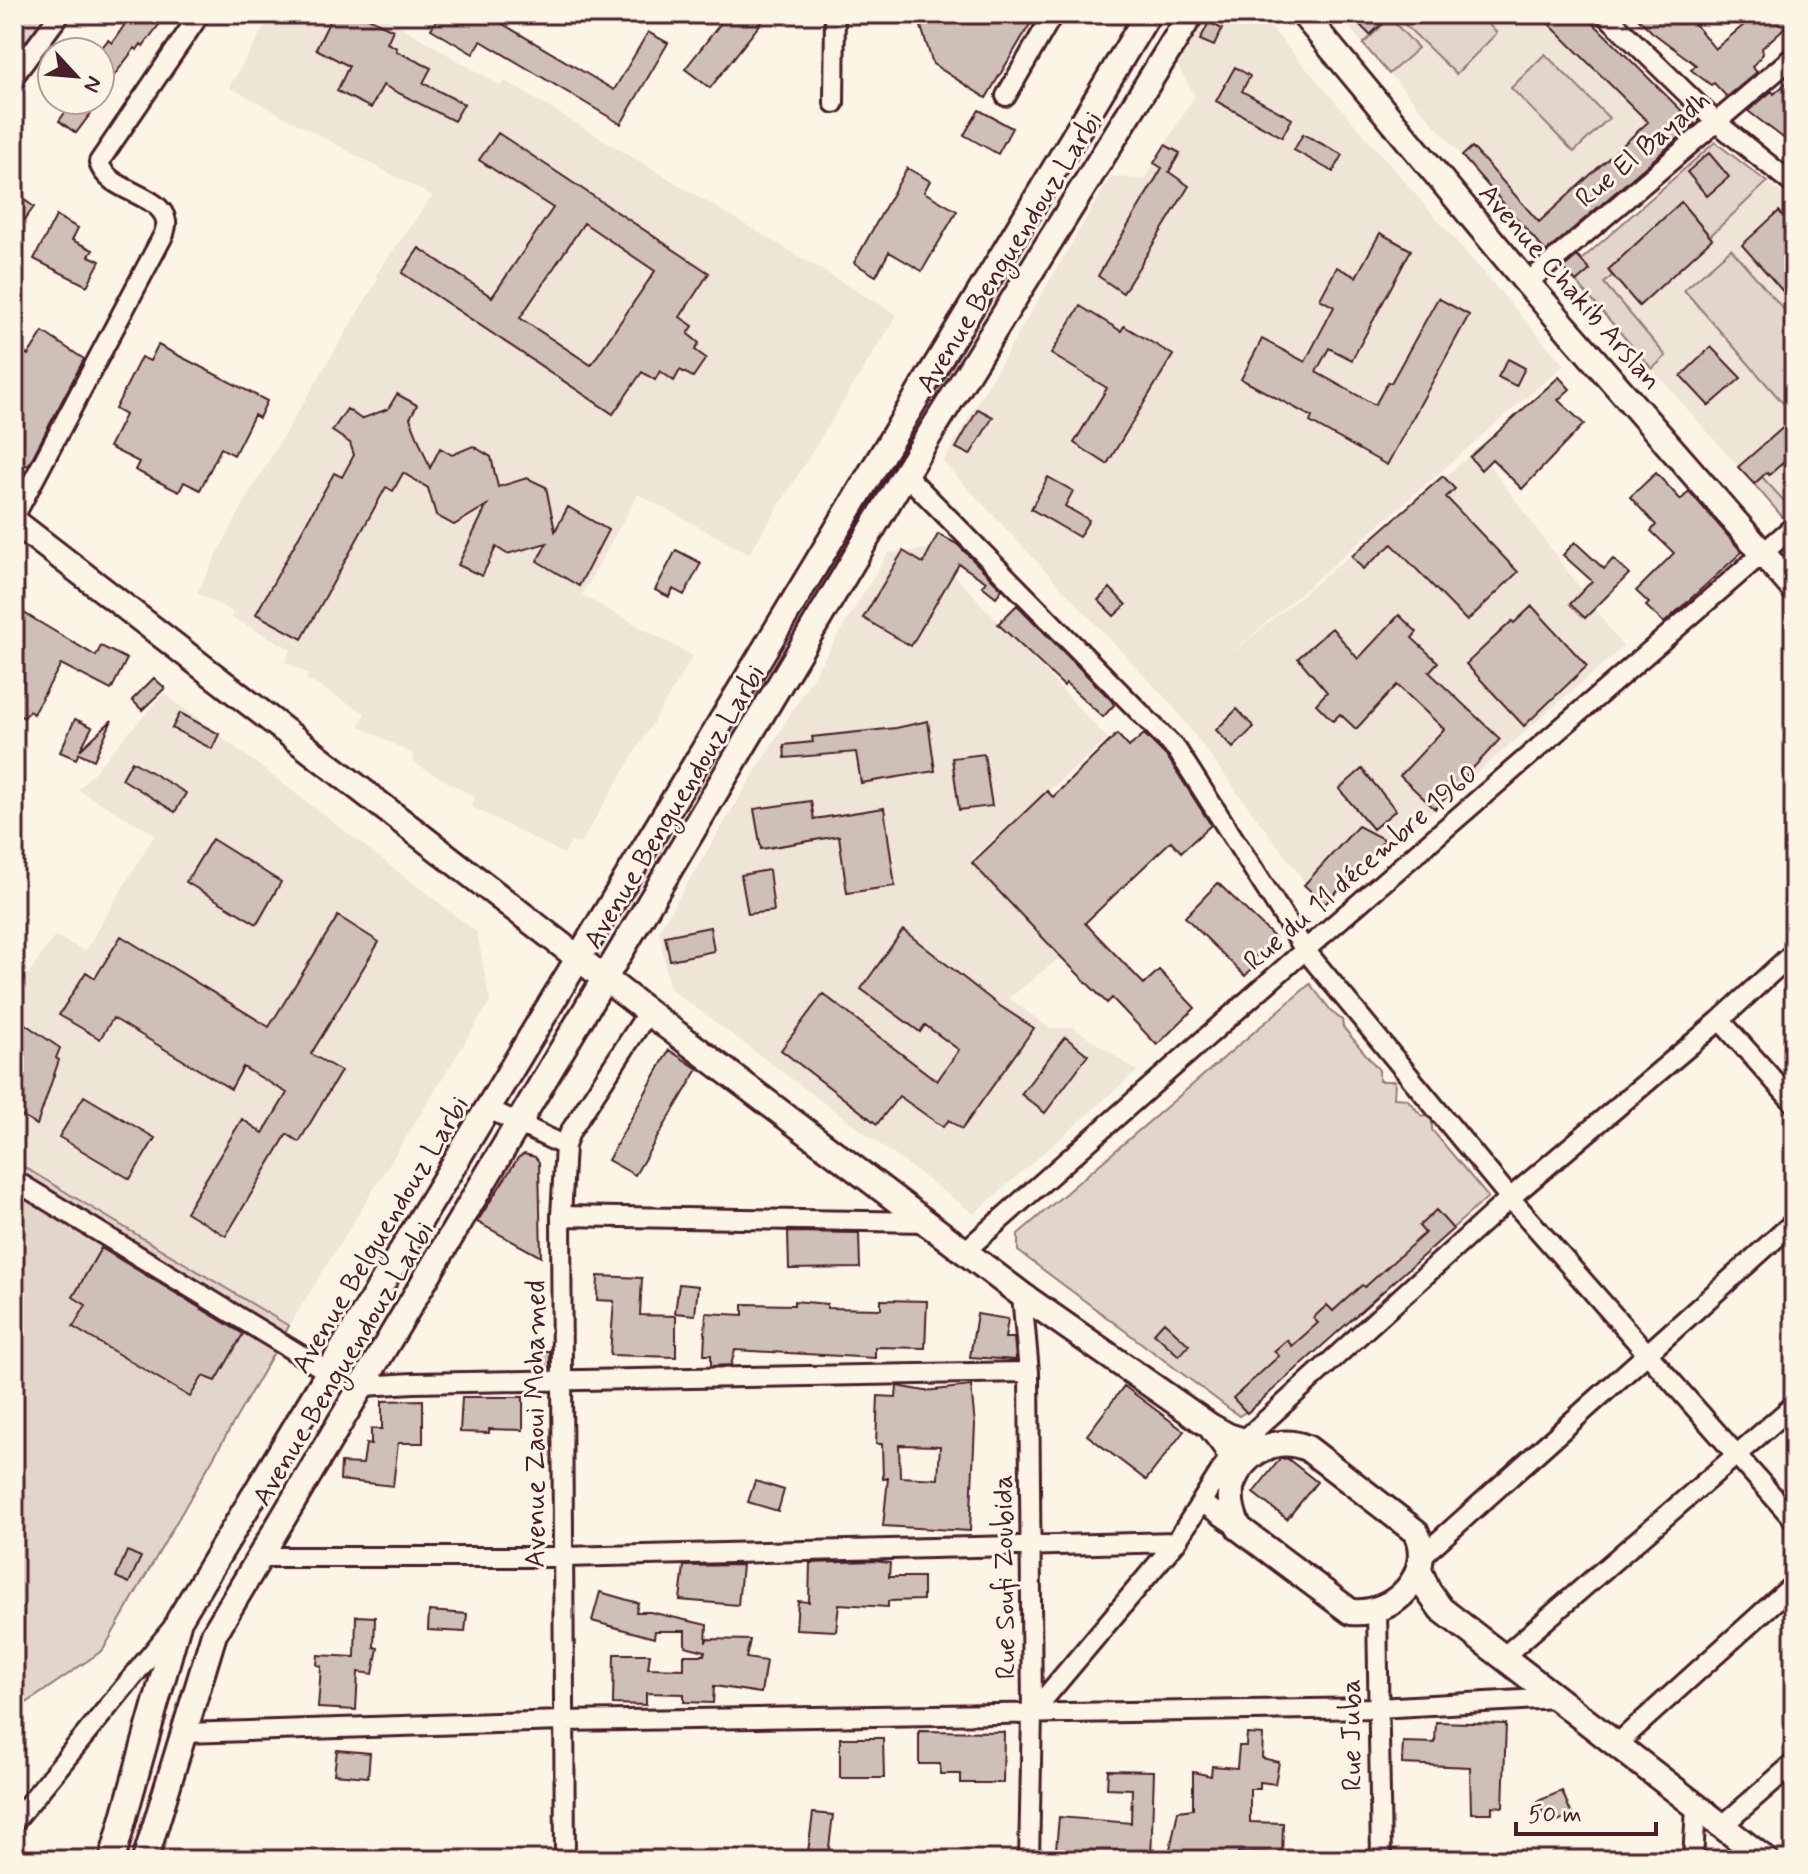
<svg xmlns="http://www.w3.org/2000/svg" width="1808" height="1874" viewBox="0 0 1808 1874" font-family="Mynerve,sans-serif">
  <style>
    .built { fill: #eee5d7 }
    .green { fill: #e2d5ca; stroke: #967a7a; stroke-width: 2 }
    .building { fill: #cfc0b7; stroke: #4a1f2b; stroke-width: 2; fill-rule: evenodd }
    .lines { fill: none; stroke-linecap: round; stroke-linejoin: round }
    .minor-casing { stroke: #4a1f2b; stroke-width: 24 }
    .major-casing { stroke: #4a1f2b; stroke-width: 30 }
    .minor { stroke: #fcf5e5; stroke-width: 18 }
    .major { stroke: #fcf5e5; stroke-width: 24 }
    .labels { text-anchor: middle; stroke-width: 6; stroke-linejoin: round; paint-order: stroke }
    .street-label { font-size: 28px; fill: #4a1f2b; stroke: #fcf5e5 }
  </style>
  <rect width="100%" height="100%" fill="#fcf5e5"/>
  <filter id="ink" filterUnits="userSpaceOnUse"><feTurbulence type="fractalNoise" baseFrequency=".0125" numOctaves="2"/><feDisplacementMap in="SourceGraphic" scale="16" xChannelSelector="R" yChannelSelector="G"/><feConvolveMatrix kernelMatrix="1 2 1 2 8 2 1 2 1" color-interpolation-filters="sRGB"/></filter>
  <g filter="url(#ink)">
    <path class="built" d="M272,14h108l121,72 4,-5 392,234 -148,239 -111,-60 -56,101 111,61 -113,188 -9,-2 -7,12 -94,-48 5,-9 -63,-35 2,-7 -55,-29 6,-13 -59,-34 2,-5 -23,-12 6,-13 -60,-32 2,-5 -36,-19 54,-103 127,-211 -3,-3 57,-80 -203,-109z
      M1209,14h50l305,351 -343,297 257,-213 145,198 -300,259 -152,-202 -228,-242 168,-286 33,4 51,-85 -18,-30z
      M1337,14h247l97,122 -132,119z
      M1715,142l79,61v309l-9,8 -218,-248z
      M930,549l178,190 -136,119 90,98 -53,42 42,31 22,-2 64,44 -163,143 -305,-226 -10,-58 229,-377z
      M164,693l313,239 13,70 -201,324 -275,-165v-167l41,-58 30,15 70,-117 -77,-44z"/>
    <path class="green" d="M14,14h34l-34,46z
      M1394,14h84l19,19 -41,41z
      M1390,18l28,30 -29,26 -26,-30z
      M1545,54l64,64 -35,34 -63,-64z
      M1715,142l52,40 -57,54 -29,-33 -73,67 4,6 -8,7 62,73 -14,13 -76,-87 14,-12 -9,-10z
      M1731,249l63,72v73l-11,9 -99,-113z
      M1762,477l24,26 8,-7v16l-9,8 -31,-36z
      M1310,984l23,29 9,7 1,7 36,43v11h16l-1,17 13,1 14,16 11,2v13l56,67 -225,198 -6,10 -18,11 -221,-165v-17z
      M14,1161l275,165 -186,324 -78,54 -11,-7z"/>
    <path class="building" d="M132,14h19l10,8 -18,24 -2,-2 -4,6 -2,-2 -35,46v-44l8,-10 4,3z
      M333,14h27l33,16 -6,13 10,5 -1,3 35,17 -8,15 41,21 -10,17 -71,-36 -12,23 -34,-17 12,-25 -33,-17z
      M440,14h46l128,76 34,-58 20,11 -47,81 -140,-83 -8,13 -42,-25z
      M728,14h40l-58,74 -25,-19z
      M917,14h119l-50,84 -53,-34z
      M1349,14h43l-22,21z
      M1539,14h45l111,110 -149,128 -84,-96 10,-9 67,75 109,-100z
      M1634,14h53l28,35 42,-35h37v5l-32,29 1,6 -11,13 5,5 -30,25 -13,-14 -3,2 -20,-15 5,-5 -44,-33z
      M1209,22l13,7 -8,17 -14,-6z
      M1235,67l15,9 -8,15 50,28 -10,18 -66,-36z
      M1794,76v70l-46,-35 24,-20 2,3z
      M74,100h22l-8,10 3,3 -15,20 -17,-12z
      M979,110l33,18 -14,26 -34,-19z
      M498,133l211,140 -29,44 13,9 -5,8 11,9 -4,7 11,8 -13,19 -13,-7 -6,11 -14,-10 -5,9 -13,-8 -29,42 -211,-141 17,-25 73,49 61,-89 -74,-48zM584,223l71,48 -64,94 -71,-47z
      M1303,134l40,21 -10,17 -39,-22z
      M1165,145l15,8 -11,19 20,14 -66,107 -25,-17 64,-108 -8,-5z
      M1709,153l20,24 -22,19 -20,-24z
      M907,168l23,13 -6,11 33,19 -35,60 -33,-19 -13,24 -22,-13z
      M14,192l20,15 -20,27z
      M1681,202l31,37 -73,67 -31,-36z
      M1779,211l15,18v75l-52,-59z
      M56,216l22,12 -6,12 21,10 -4,6 11,5 -13,25 -53,-27z
      M1380,233l31,17 -59,110 -23,-12 -13,24 59,33 13,-23 3,1 47,-85 31,17 -82,150 -77,-43 2,-5 -71,-38 21,-40 43,23 29,-55 -14,-8 17,-32 19,10z
      M1577,256l13,14 -14,12 -13,-14z
      M1080,306l41,25 3,-5 49,29 -66,109 -33,-21 33,-55 -56,-34z
      M43,332l41,27 -56,107 -14,-9v-96l7,-11 7,5z
      M158,345l109,56 -8,17 -5,-3 -20,40 -13,-7 -21,42 -16,-8 -5,10 -44,-22 4,-8 -30,-15 16,-32 -10,-6 26,-52 9,4z
      M1711,347l30,31 -32,28 -28,-30z
      M1508,359l17,9 -9,18 -18,-9z
      M1559,377l11,12 -12,11 26,24 -62,65 -30,-30 -11,11 -11,-13z
      M397,394l20,11 -7,13 20,50 10,-20 12,7 21,-9 18,11 7,30 29,-9 19,9 9,44 13,-24 40,23 -29,56 -42,-25 10,-18 -40,11 -11,-7 -14,29 -24,-11 29,-60 -33,20 -18,-10 -8,-27 -25,-15 -10,18 -7,-4 -84,152 -46,-25 78,-141 8,4 12,-22 -4,-12 -18,-12 15,-22 14,10 27,-10z
      M978,409l15,8 -23,38 -14,-7z
      M1794,418v35l-25,22 -2,-3 -13,12 -16,-17z
      M1656,473l25,27 8,-9 53,61 -78,71 -18,-17 3,-3 -13,-12 38,-38 -23,-22 5,-6 -26,-28z
      M1443,476l12,13 -9,8 72,75 -51,49 -75,-77 -29,25 -11,-13z
      M1048,477l25,14 -8,15 24,14 -10,17 -48,-28z
      M938,534l19,10 45,45 -6,8 -14,-11 4,-4 -27,-18 -48,82 -48,-28 40,-67 20,12z
      M1575,542l29,27 9,-10 16,15 -44,44 -15,-14 22,-23 -29,-26z
      M676,550l25,13 -17,32 -11,-6 -4,8 -14,-7z
      M1110,588l16,17 -12,11 -16,-16z
      M1017,605l94,95 3,5 -11,12 -37,-34 -2,3 -66,-62z
      M1532,606l55,60 -63,60 -58,-62 46,-43 2,2z
      M14,607l82,49 5,-10 26,13 -16,31 -50,-26 -28,50 -4,-3 -5,7 -10,-6z
      M1399,615l18,17 -5,6 26,24 -9,10 71,67 -65,70 -35,-33 44,-47 -47,-44 -41,44 -16,-15 -7,7 -17,-17 11,-12 -29,-34 34,-30 26,31z
      M154,678l11,10 -23,22 -10,-10z
      M1237,709l17,18 -21,21 -17,-18z
      M180,713l39,21 -7,15 -40,-21z
      M75,719l17,8 -12,23 32,-30 -18,40 -15,-7 -3,6 -16,-7z
      M928,721l7,50 -74,12 -5,-31 -71,6 -1,-13 29,-3 -1,-5 84,-9z
      M1117,734l12,13 15,-13 24,24 43,67 -30,27 -10,-11 -86,82 59,61 15,-14 36,38 -38,37 -45,-47 -5,5 -45,-45 -90,-95 75,-72 6,6z
      M984,754l8,52 -33,4 -7,-52z
      M132,761l54,32 -11,19 -53,-33z
      M1362,769l34,41 -23,19 -34,-40z
      M811,801l3,18 70,-11 11,78 -48,7 -8,-57 -78,13 -7,-40z
      M1358,826l27,14 -60,64 -21,-19z
      M212,839l69,43 -24,42 -71,-42z
      M769,870l5,41 -26,3 -7,-39z
      M1218,883l57,55 -23,22 4,4 -11,12 -60,-59z
      M338,916l41,26 -68,112 30,17 -42,71 -12,-8 -61,102 -40,-24 56,-93 21,14 24,-40 -44,-26 -12,22 -118,-71 -13,21 -41,-24 27,-43 9,6 26,-42 148,91z
      M710,927l4,24 -44,9 -5,-24z
      M903,930l94,74 37,24 -72,101 -13,-9 -6,7 -44,-31 -22,28 -96,-74 42,-56 114,87 22,-31 -34,-25 -5,7 -59,-43z
      M25,1024l35,24 -4,10 3,2 -22,65 -23,-13v-78z
      M1065,1037l23,18 -43,58 -24,-19z
      M669,1050l29,19 -63,106 -27,-15z
      M84,1096l71,42 -25,41 -71,-42z
      M524,1154l11,3 4,5 2,95 -64,-35 41,-64z
      M1436,1210l17,19 -206,184 -14,-15 46,-42 -5,-5 13,-11 5,6 26,-23 -5,-5 14,-13 6,6 29,-26 3,2 60,-54 -6,-7z
      M788,1232l71,1 1,35 -71,1z
      M101,1248l142,86 -27,47 -13,-5 -13,21 -117,-70 13,-22 -13,-8z
      M598,1276l44,2 -2,37 36,1v41l-66,-2 4,-54 -17,-1z
      M679,1284l19,2 -3,29 -20,-2z
      M881,1300l46,1 -2,47 -50,-1v11l-140,-8 -4,15 -20,1v-11h-7l2,-42 37,2v-11l51,1v-4l33,3v4l54,1z
      M977,1314l31,5 -3,19h9l2,22 -46,-3z
      M1164,1322l25,23 -10,11 -25,-23z
      M535,1351h15v18h-15z
      M897,1386l28,5 46,-5 4,39 -5,106 -87,-5 5,-48 -5,1 -1,-35h-6l2,-48 18,1zM899,1445l41,1 -2,33 -38,-2z
      M1124,1386l60,45 -38,49 -59,-45z
      M462,1397h61v33l-34,-1v4l-29,-1z
      M423,1400v43h-25l-5,43 -53,-6 1,-17 22,1 3,-20 5,1v-16h11v-28z
      M1280,1459h8l29,23 -30,37 -34,-26z
      M755,1481l29,9 -6,21 -30,-9z
      M127,1551l14,6 -12,26 -13,-6z
      M874,1561l16,2 -1,14h34v23l-35,1v6l-49,-3 -3,27 -40,-2 2,-28 11,1 1,-39z
      M742,1565l-4,40 -58,-5 4,-34z
      M600,1592l38,11 -2,9h14l57,13 -1,18v-4l44,1 -4,18 20,3 -5,32 -47,-7 -1,17 -29,-1v-8l-38,-1v12l-33,-1 1,-50h36l-2,14 36,1v-14h20l1,-4 -20,-5v-15h-30l-1,7 -62,-17z
      M429,1611l38,3 -2,18 -37,-2z
      M356,1616l19,1 -1,30 4,1 -5,26 -15,-2 -2,38 -38,-2 3,-42 -4,-1 1,-10 37,2z
      M1436,1722l70,2 -3,83 -11,-1v7h-21l-1,-46 -68,-3 1,-22 32,1z
      M919,1731l85,1 -1,51h-42v-9h-21v-10h-21z
      M1247,1734l16,1 -1,23 17,4 -4,22 -15,-2v7h-10v33l33,1 -1,37h-15v-7l-29,-1v8l-70,-1 10,-48 15,-2v-37l18,4 1,-10 25,2 2,-22h7z
      M840,1738h43l1,40h-44z
      M337,1750l33,3 -2,24 -34,-3z
      M1108,1770l46,1 -3,89h-96l4,-43 72,6 1,-34 -25,-1z
      M1562,1791l10,24 -24,10 -10,-24z
      M813,1813l20,2 -5,40 -20,-3z"/>
    <g class="lines">
      <defs>
        <path id="minor" d="M1605,14l111,108 78,63
          M14,76l46,-62
          M1006,96l47,-82
          M834,103l1,-89
          M1527,283l267,-227
          M905,474l272,276 128,200 205,248 284,322
          M14,517l150,-283c1,-5 3,-9 2,-13 -5,-28 -60,-29 -67,-59l101,-148
          M1720,1020l74,83
          M489,1109l76,37
          M14,1180l316,193
          M561,1216l367,6
          M965,1251l340,-301 489,-424
          M1022,1295l7,77 3,341 -3,147
          M364,1386l49,-3 616,-11
          M1201,1502l38,26
          M1422,1556l372,-334
          M259,1557h305l612,-15
          M1377,1609l4,251
          M1503,1657l291,-252
          M1032,1713l144,-171 54,-86 13,-15 267,-243 210,-178 74,-68
          M184,1733l378,-12 815,-13 180,-10
          M1617,1744l177,-160
          M14,1822l161,-197
          M1722,1826l72,-63
          M565,1860l-4,-644 4,-70 5,-14 78,-120
          M1693,1860l3,-53"/>
        <path id="major" d="M1303,14l224,269 267,306
          M14,521l634,491 374,283 188,131 18,10 38,12
          M1213,1430c6,8 15,17 17,27 5,30 -6,40 9,71l112,84c44,4 84,-38 65,-80l-109,-84c-34,-14 -68,7 -77,43
          M1419,1570l9,21 13,18 325,251
          M112,1860l67,-240 969,-1606
          M145,1860l69,-226 691,-1160 286,-460"/>
      </defs>
      <use href="#minor" class="minor-casing"/>
      <use href="#major" class="major-casing"/>
      <use href="#minor" class="minor"/>
      <use href="#major" class="major"/>
    </g>
  </g>
  <g class="labels">
    <g class="street-label">
      <text transform="translate(1642 148) rotate(-40)" y="10">Rue El Bayadh</text>
      <text transform="translate(1008 251) rotate(-58)" y="10">Avenue Benguendouz Larbi</text>
      <text transform="translate(1571 286) rotate(49)" y="10">Avenue Chakib Arslan</text>
      <text transform="translate(673 806) rotate(-59)" y="10">Avenue Benguendouz Larbi</text>
      <text transform="translate(1360 866) rotate(-41)" y="10">Rue du 11 décembre 1960</text>
      <text transform="translate(379 1234) rotate(-59)" y="10">Avenue Belguendouz Larbi</text>
      <text transform="translate(342 1363) rotate(-59)" y="10">Avenue Benguendouz Larbi</text>
      <text transform="translate(534 1424) rotate(-90)" y="10">Avenue Zaoui Mohamed</text>
      <text transform="translate(1003 1577) rotate(-91)" y="10">Rue Soufi Zoubida</text>
      <text transform="translate(1350 1735) rotate(-91)" y="10">Rue Juba</text>
    </g>
  </g>
  <rect width="1808" height="1874" fill="none" stroke="#fcf5e5" stroke-width="48"/>
  <rect x="24" y="24" width="1760" height="1826" fill="none" stroke="#4a1f2b" stroke-width="3" filter="url(#ink)"/>
  <g transform="translate(76 76) rotate(116)"><circle r="38" fill="#fcf5e5" stroke="#b59f9b" stroke-width="2"/>
  <path d="M0-6L14 30L0 20L-14 30Z" fill="#4a1f2b"/>
  <text y="-12" font-size="22" font-weight="bold" text-anchor="middle" fill="#4a1f2b">N</text>
  </g>
  <path d="M1516 1822v12h140v-12" fill="none" stroke="#4a1f2b" stroke-width="4"/>
  <text x="1528" y="1822" font-size="24" fill="#4a1f2b" stroke="#fcf5e5" stroke-width="6" paint-order="stroke">50 m</text>
</svg>
